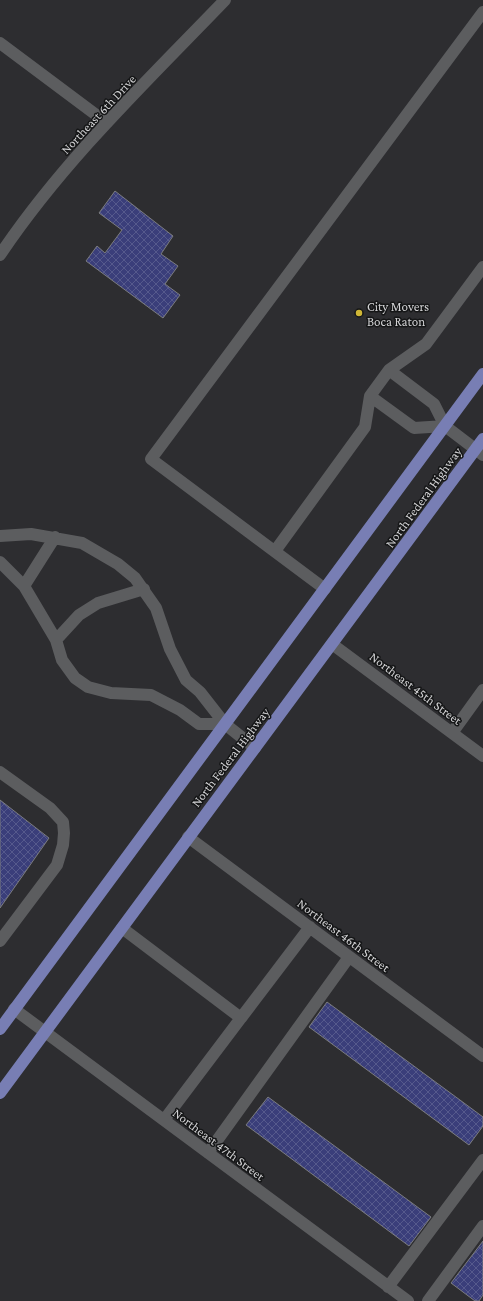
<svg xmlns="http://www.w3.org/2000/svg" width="483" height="1301" viewBox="0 0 483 1301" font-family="'Crimson Pro',serif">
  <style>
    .building { fill: url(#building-cross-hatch); stroke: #7b7c7f }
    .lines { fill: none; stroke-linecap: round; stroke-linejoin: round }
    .minor { stroke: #5c5d5f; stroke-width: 12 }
    .major { stroke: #787eb4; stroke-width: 12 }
    .poi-dot { fill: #d0b736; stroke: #151617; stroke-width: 1.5 }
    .labels { text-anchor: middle; stroke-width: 3; stroke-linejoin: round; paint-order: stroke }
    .street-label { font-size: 13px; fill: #d1d1d3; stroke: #151617 }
    .poi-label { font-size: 13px; fill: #d1d1d3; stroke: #151617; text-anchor: start }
  </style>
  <defs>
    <pattern id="building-cross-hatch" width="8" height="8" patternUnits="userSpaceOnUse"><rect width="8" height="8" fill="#3a3e7a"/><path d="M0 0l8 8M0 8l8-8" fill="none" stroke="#55598c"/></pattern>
  </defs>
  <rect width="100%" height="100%" fill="#2d2d30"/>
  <path class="building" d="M115,191l58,45 -12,18 17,12 -13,18 15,11 -17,23 -77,-57 11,-15 8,7 17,-23 -23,-17z
    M0,800l49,38 -49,70z
    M327,1002l156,115v9l-14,19 -160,-118z
    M268,1097l163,120 -22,29 -163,-121z
    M483,1241v54l-4,6h-4l-24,-18z"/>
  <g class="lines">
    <path class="minor" d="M0,43l107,80
      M0,255c63,-94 147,-174 225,-255
      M389,370l45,34 11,22 38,29
      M370,396l44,32 31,-2
      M0,536l31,-2 51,9 36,21 17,14 21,30 14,41 16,31 14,12 25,32 30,24
      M275,551l90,-124 5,-31 19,-26 37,-26 57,-77
      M0,562l24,24 32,54 6,20 13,18 13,9 23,6 40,2 29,15 19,14h26
      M24,586l31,-49
      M325,589l-174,-130 332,-447
      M56,640l23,-25 19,-12 46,-14
      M332,644l151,112
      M452,733l31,-43
      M0,772l50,36 13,14 1,11 -1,12 -6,20 -57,76
      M188,837l295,219
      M122,928l119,90 69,-91
      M14,1009l394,292
      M164,1120l77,-102
      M208,1153l141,-196
      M388,1287l95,-127
      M428,1301l55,-75"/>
    <path class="major" d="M0,1029l483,-655
      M0,1093l483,-654"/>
  </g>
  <circle class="poi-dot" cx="359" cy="313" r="4"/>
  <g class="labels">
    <g class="street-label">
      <text transform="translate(98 114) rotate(-47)" y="5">Northeast 6th Drive</text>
      <text transform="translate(423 497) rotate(-54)" y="5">North Federal Highway</text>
      <text transform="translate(416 688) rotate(37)" y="5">Northeast 45th Street</text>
      <text transform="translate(230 757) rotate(-53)" y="5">North Federal Highway</text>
      <text transform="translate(344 935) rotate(37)" y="5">Northeast 46th Street</text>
      <text transform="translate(219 1144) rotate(37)" y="5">Northeast 47th Street</text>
    </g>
    <g class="poi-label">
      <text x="367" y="311">City Movers<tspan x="367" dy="15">Boca Raton</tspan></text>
    </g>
  </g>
</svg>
